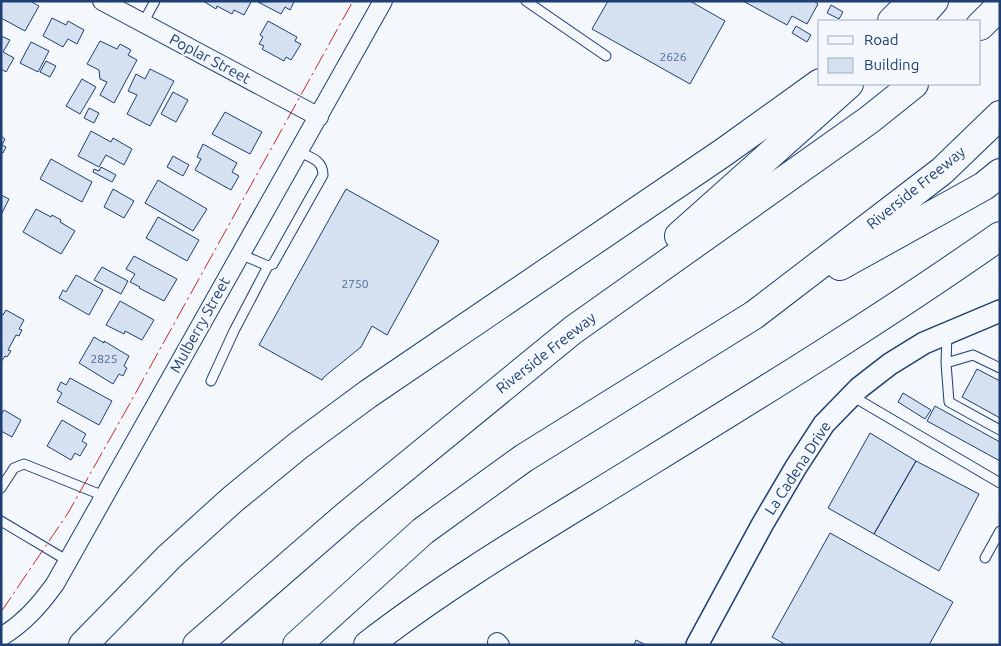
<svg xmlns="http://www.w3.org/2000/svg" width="1001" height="646" viewBox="0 0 1001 646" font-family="Ubuntu,sans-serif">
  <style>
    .building { fill: #d5e0f0; stroke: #1d3f73 }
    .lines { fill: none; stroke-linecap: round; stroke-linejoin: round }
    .service-casing { stroke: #1d3f73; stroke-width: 11 }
    .minor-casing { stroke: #1d3f73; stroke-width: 20 }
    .tertiary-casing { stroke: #1d3f73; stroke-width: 24 }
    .motorway-casing { stroke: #1d3f73; stroke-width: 30 }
    .service { stroke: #f4f7fb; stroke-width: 9 }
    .minor { stroke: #f4f7fb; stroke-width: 18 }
    .tertiary { stroke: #f4f7fb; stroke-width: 21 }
    .motorway { stroke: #f4f7fb; stroke-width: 28 }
    .power { stroke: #c62828; stroke-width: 1; stroke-dasharray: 18 4 2.5 4; stroke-linecap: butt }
    .labels { text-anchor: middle; stroke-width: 4; stroke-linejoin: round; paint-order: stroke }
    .number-label { font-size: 12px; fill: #4b6792 }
    .street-label { font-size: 15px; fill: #1d3f73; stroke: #f4f7fb }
  </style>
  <rect width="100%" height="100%" fill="#f4f7fb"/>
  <path class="building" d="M1,1h29l9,5 -14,25 -24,-13z
    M203,1h46l2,1 -7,13 -10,-5 -2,4 -15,-8 -1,3z
    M292,1l2,1 -4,8 -5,-3 -4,7 -23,-12z
    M608,1h82l35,20 -35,63 -98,-55z
    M743,1h71l4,3 -11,20 -15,-8 -5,9z
    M831,5l12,7 -4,7 -12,-6z
    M52,18l14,7 2,-4 16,9 -7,14 -9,-5 -5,8 -20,-11z
    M268,21l29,16 -2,4 6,3 -10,16 -5,-3 -2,4 -22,-12 2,-3 -5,-2 4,-7 -3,-2z
    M796,26l15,9 -4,7 -15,-9z
    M1,36l9,4 -7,12 11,6 -8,14 -5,-3z
    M100,41l17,8 3,-5 11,6 -3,5 9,5 -23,43 -14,-8 7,-13 -7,-3 -1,-9 -12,-6z
    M31,42l18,9 -11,21 -18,-9z
    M46,61l10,5 -6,11 -10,-5z
    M150,69l24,12 -24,45 -23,-12 10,-19 -9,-4 8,-17 9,5z
    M82,79l14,8 -16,27 -14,-8z
    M173,92l15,8 -12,22 -15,-8z
    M89,108l10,5 -5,10 -10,-5z
    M225,112l37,20 -12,22 -38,-20z
    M91,131l20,11 2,-4 19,11 -8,16 -18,-10 -7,12 -21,-11z
    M1,136l4,3 -3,6 4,2 -3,6 -2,-1z
    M203,144l34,19 -5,9 7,4 -8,14 -36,-20 6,-11 -4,-2z
    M173,156l16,9 -6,11 -16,-9z
    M51,159l41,23 -10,20 -42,-23z
    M101,167l15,8 -4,7 -19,-10 1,-3 5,2z
    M158,180l49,29 -14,22 -48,-28z
    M113,189l21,12 -10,17 -20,-11z
    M346,189l93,52 -52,94 -15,-9 -11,21 -37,30 -2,3 -63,-35z
    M1,195l8,4 -8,16z
    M36,209l15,8 1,-2 9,5 -1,2 15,9 -14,23 -38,-22z
    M158,217l41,23 -12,21 -41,-23z
    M134,256l43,23 -13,22 -25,-13 1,-1 -10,-5 5,-8 -9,-5z
    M102,267l26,14 -7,13 -27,-14z
    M76,275l27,15 -14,25 -30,-17 4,-8 3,2z
    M120,301l34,19 -12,20 -17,-9 -1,3 -18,-9z
    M6,310l18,10 -5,9 3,1 -3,6 -3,-1 -8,15 3,1 -4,6 -2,-1 -4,6v-48l2,1z
    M94,337l10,6v-2l25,15 -5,10 3,2 -4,8 -4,-2 -6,10 -34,-21z
    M977,369l23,12v37l-38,-21z
    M70,378l42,23 -13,24 -42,-23 5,-9 -5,-3 4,-8 5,3z
    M903,393l28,17 -6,9 -27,-17z
    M935,406l65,36v19l-73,-40z
    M4,410l17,10 -9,17 -11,-6v-16z
    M62,420l24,14 -4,7 5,3 -7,12 -5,-3 -4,7 -24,-14z
    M870,433l46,28 -42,73 -46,-26z
    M916,461l63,33 -40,77 -65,-37z
    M830,533l123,69 -24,43h-143l-14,-8z
    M636,640l10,5h-12z"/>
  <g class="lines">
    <defs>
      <path id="service" d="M526,1l80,55
        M143,23l12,-22
        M240,254l28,12 5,-2 50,-89c0,-15 -13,-18 -24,-23
        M947,333l-1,30 3,39 51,28
        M946,363l27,-8 27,13
        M211,381l23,-50 34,-65
        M852,396l148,87
        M1,488l13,-20 10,-4 80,32
        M1,521l67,40
        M985,558l15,-27"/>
      <path id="minor" d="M102,1l217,116
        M1,637c23,-14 38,-31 54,-53l328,-583
        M497,642l3,3"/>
      <path id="tertiary" d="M697,645l65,-120 34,-58 28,-43 35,-36 31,-24 34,-21 76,-32"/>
      <path id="motorway" d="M892,21l20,-20
        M916,21l18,-20
        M980,26l20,-20
        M679,236l170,-152
        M840,266l144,-80 16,-13
        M83,645l86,-88 64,-58 66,-54 69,-51 356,-242 96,-69
        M197,645l151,-131 225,-184 296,-210 45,-36
        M297,645l126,-114 101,-73 230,-143 188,-144 58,-56
        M368,645c75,-58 157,-107 237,-156 133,-82 267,-163 395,-253"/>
    </defs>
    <use href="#service" class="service-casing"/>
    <use href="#minor" class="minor-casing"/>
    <use href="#tertiary" class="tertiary-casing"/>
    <use href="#motorway" class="motorway-casing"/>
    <use href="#service" class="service"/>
    <use href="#minor" class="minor"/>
    <use href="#tertiary" class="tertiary"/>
    <use href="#motorway" class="motorway"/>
    <path class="power" d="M1,612l67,-99 61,-108 224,-404"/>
  </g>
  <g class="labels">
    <g class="number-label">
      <text x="673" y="61">2626</text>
      <text x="355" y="288">2750</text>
      <text x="104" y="363">2825</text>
    </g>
    <g class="street-label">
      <text transform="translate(210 59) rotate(28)" y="5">Poplar Street</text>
      <text transform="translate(916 188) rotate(-39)" y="5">Riverside Freeway</text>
      <text transform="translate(200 325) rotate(-61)" y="5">Mulberry Street</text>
      <text transform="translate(546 353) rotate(-38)" y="5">Riverside Freeway</text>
      <text transform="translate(798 468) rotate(-57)" y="5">La Cadena Drive</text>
    </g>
  </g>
  <rect width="1001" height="646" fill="none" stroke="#1d3f73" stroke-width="5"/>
  <rect x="818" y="20" width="162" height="65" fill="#f4f7fb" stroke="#9eadc5"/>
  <rect x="828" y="36" width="25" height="8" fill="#f4f7fb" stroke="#9eadc5"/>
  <text x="864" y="45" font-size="15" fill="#1d3f73">Road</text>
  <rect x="828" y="58" width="25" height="15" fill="#d5e0f0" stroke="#9eadc5"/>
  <text x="864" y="70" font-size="15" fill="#1d3f73">Building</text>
</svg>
